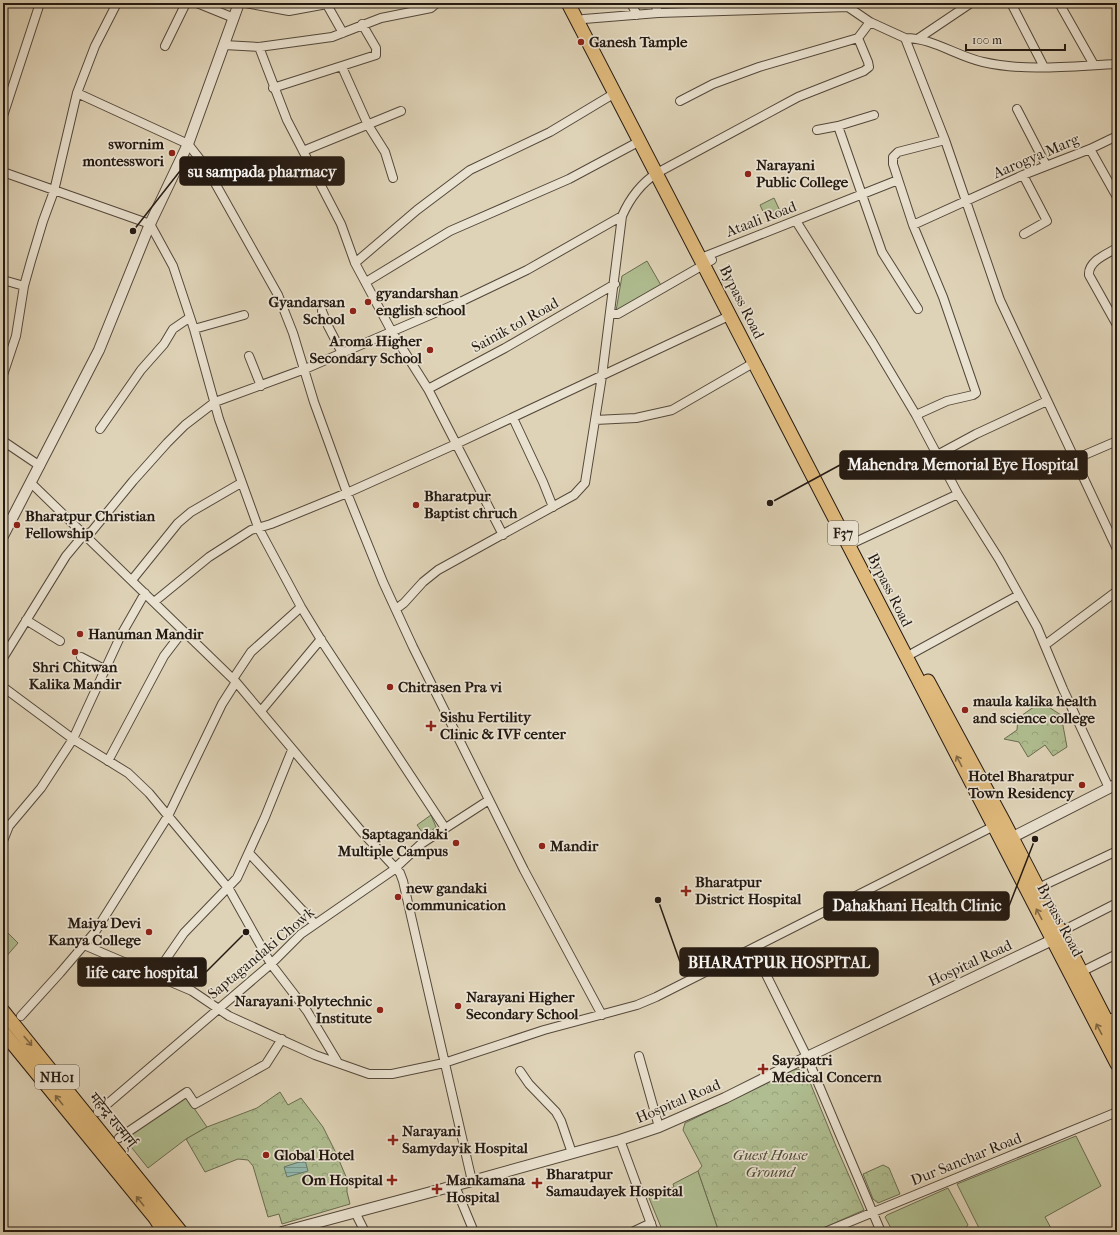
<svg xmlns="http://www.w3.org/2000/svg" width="1120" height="1235" viewBox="0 0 1120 1235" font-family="'IM FELL French Canon','Noto Serif Devanagari',serif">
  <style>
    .grass { fill: #afbd90; stroke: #6a6c51 }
    .park { fill: url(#park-crowns); stroke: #6a6c51 }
    .water { fill: url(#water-rules); stroke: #67796e }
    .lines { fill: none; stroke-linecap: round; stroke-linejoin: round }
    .minor-casing { stroke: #53483b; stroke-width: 10 }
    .tertiary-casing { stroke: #53483b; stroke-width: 12 }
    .trunk-casing { stroke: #241a12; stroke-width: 15 }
    .minor { stroke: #eae2d0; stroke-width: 8 }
    .tertiary { stroke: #eae2d0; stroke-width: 10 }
    .trunk { stroke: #e0ba7c; stroke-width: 13 }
    .oneway { stroke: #826a47 }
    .poi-dot { fill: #8f2418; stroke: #eae2d0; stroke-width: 1.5 }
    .labels { text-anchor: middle; stroke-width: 3.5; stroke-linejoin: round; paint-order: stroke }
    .shield { fill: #eae2d0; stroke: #5f564b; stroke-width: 1 }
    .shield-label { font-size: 14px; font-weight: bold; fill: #241a12 }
    .poi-label { font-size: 15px; font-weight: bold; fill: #241a12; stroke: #eae2d0; text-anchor: start }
    .street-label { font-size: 15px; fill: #241a12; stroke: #eae2d0 }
    .park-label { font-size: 15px; font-style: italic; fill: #4e4b38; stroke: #eae2d0 }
    .leader { fill: none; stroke: #241a12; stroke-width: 1.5 }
    .callout-dot { fill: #241a12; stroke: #eae2d0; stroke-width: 1.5 }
    .callout { fill: #241a12; stroke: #241a12; stroke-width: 1.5 }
    .callout-label { font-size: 16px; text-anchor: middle; font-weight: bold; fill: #fff }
  </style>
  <defs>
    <pattern id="park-crowns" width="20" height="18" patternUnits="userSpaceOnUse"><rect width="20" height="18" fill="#afbd90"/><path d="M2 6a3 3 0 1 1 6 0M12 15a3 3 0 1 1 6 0" fill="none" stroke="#96a27b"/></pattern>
    <pattern id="water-rules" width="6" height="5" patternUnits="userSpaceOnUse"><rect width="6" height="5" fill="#93b8ac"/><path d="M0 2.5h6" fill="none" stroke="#78958b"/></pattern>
  </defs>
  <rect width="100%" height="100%" fill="#dfd3b7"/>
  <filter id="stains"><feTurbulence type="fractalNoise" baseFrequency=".005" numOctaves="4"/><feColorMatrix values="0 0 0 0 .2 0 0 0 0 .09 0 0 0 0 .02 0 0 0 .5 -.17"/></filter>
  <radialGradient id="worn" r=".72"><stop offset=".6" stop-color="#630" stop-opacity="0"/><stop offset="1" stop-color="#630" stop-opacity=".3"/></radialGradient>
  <path class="grass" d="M774,198l7,15 -14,7 -7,-15z
    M647,261l15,26 -46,24 6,-35z
    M431,815l5,12 -11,9 -8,-11z
    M3,928l15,15 -14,16 -1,-1z
    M183,1098h4l20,29 -21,12 -38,29 -24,-30z
    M1076,1136l25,50 -56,31 8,15h-72l-24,-48z
    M698,1171l21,61h-56l-14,-34 25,-11 -1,-3z
    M948,1188l20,37 -6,7h-69l-8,-15 2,-2z"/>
  <path class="park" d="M1041,702l20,13 6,32 -14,9 -8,-11 -17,12 -9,-15 -15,-3 13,-9 1,-12z
    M799,1069l8,6 29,71 28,64 -50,22h-95l-21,-61 4,-5 -19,-36 2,-7 108,-53z
    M280,1092l8,13 13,-7 22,29 12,24 12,28v13l3,12 -68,20 -3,-10 -11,3 -15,-51 -5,-6 -10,-1 -33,13 -19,-33 21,-12 50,-19z
    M883,1165l6,3 11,26 -22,9 -5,-4 -10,-25z"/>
  <path class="water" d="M305,1160l3,11 -21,6 -3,-10z"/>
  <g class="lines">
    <defs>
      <path id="minor" d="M197,3l37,15
        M245,3l44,8 38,-7
        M326,3l17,30
        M631,3l6,12
        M655,3l3,10
        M1011,3l33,64
        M1059,3l35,62
        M1102,3h1
        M1115,3l2,3
        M584,19l74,-6 190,-6 22,15 -12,16 -99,29 -46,17 -33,17
        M870,22l35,16 40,102 55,160 117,249
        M905,38c28,0 51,18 78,24 44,10 90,4 134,2
        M919,38l52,-35
        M224,45l35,2 73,-10 49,-19 50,-10 6,-5
        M165,46l21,-43
        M259,47l28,73 54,104 14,39 37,69 36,57 75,146
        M342,67l26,58 17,27 8,26
        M273,88l103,-33v-7l-14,-24
        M77,93l111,51 18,23 72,128 15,38 21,69 33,91 36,89 30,65 111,223 78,145
        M1017,109l29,56
        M3,116l37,-113
        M838,126l44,126 36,57
        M817,130l21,-4 36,-11
        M1090,149l27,48
        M303,151l98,-40
        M3,172l147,52 23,42 21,63 25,90 39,108 43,80 22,36 122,185
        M1023,175l24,46 -23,13
        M796,221l77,122 43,72 42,79 41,65 38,68 26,62 46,99
        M913,225l110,-50 67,-26 27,-13
        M1117,248c-10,6 -29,13 -28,27l28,50
        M701,258l197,-78
        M355,263l62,-53 53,-40 80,-38 65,-39
        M3,280l21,6
        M366,282l84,-51 119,-52 71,-38
        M322,311l6,15 14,27
        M610,314h8l94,-54
        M194,329l50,-14
        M249,356l12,30
        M3,375l13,-39 8,-50 7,-25 12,-40 11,-30 23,-98 18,-47 22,-43
        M428,389l77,-41 110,-64
        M916,415l31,-14 26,-6 3,-2 -33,-96 -30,-72 -20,-61v-7l5,-5 47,-12
        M513,418l30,64 10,25
        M595,420l41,-2 36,-8 83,-48
        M100,429l41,-59 23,-26 9,-15 16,-11
        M3,441l37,25
        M939,454l37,-20 71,-33
        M1075,459l42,-18
        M31,483l205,199 126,150 38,41 3,8 69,300
        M849,545l109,-51
        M132,580l46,-57 13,-11 50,-29
        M154,602l55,-45 42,-27 20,-6 76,-31 109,-49 275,-129
        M396,609l8,-6 19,-21 15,-12 136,-75 11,-12 17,-107 20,-160c8,-18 18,-32 35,-43l141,-76 66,-26 5,-4 -1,-5 -10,-24
        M26,620l34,21
        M1045,645l72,-54
        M913,653l106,-58
        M81,657l25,13
        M3,658l63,-102 15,-18 11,-7 41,-50 34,-38 18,-18 30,-23 90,-33 153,-66 69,-33 95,-54
        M233,679l18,-27 50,-45
        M3,687l70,52 55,34 21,20 80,96 42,75 36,47 30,50
        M261,711l60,-72
        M108,761l56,-105 19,-25
        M3,841l6,-15 32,-38 32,-49 48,-104 24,-42
        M249,853l66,71
        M1036,889l81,-38
        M1060,932l57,-29
        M84,945l108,46 37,25 22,10 64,29 54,19h23l52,-11 100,-33 93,-25 19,-8 340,-172
        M753,948l54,109 74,175
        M1081,972l36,-18
        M155,975l29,-42 53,-55 28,-61 27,-67
        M21,1016l39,-43 35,-41 73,-116 54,-112 14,-22
        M1106,1021l11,-5
        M639,1056l20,71
        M520,1071l9,13 27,28 5,9 11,32
        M98,1112l173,-148 30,-30 91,-63 29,-27 68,-44
        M119,1138l68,-46 8,12 71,-40 16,-25
        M620,1140l34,92
        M455,1186l19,46
        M355,1212l10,20
        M632,1232l19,-9
        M825,1232l292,-120"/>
      <path id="tertiary" d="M3,536l96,-186 51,-126 38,-80 51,-141
        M1007,840l110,-56
        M282,1232l190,-51 148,-41 39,-13 66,-29 82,-41 239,-114 11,-8"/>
      <path id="trunk" d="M568,3c184,353 365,708 549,1061
        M928,681l76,141 113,219
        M3,1011l178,221
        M3,1032l152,186 9,14"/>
    </defs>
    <use href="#minor" class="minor-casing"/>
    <use href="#tertiary" class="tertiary-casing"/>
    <use href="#trunk" class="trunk-casing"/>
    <use href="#minor" class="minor"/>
    <use href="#tertiary" class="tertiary"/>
    <use href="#trunk" class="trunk"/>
  </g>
  <defs><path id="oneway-shaft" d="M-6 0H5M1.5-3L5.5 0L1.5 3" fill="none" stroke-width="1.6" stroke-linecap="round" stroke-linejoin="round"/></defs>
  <g class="oneway">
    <use href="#oneway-shaft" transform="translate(959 761) rotate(-117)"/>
    <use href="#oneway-shaft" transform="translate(1039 914) rotate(-118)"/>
    <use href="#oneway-shaft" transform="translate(1099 1029) rotate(-118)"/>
    <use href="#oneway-shaft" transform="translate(28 1041) rotate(50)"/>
    <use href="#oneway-shaft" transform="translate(59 1100) rotate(-129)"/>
    <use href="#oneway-shaft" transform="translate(140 1201) rotate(-129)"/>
  </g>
  <g class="poi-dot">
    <circle cx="581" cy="42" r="4"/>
    <circle cx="172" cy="153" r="4"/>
    <circle cx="748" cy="174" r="4"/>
    <circle cx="368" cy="302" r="4"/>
    <circle cx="353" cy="311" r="4"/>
    <circle cx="430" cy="350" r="4"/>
    <circle cx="416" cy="505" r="4"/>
    <circle cx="17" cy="525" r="4"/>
    <circle cx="80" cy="634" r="4"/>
    <circle cx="75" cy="652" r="4"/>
    <circle cx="390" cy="687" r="4"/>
    <circle cx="965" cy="710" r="4"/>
    <path d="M429 720h4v4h4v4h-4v4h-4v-4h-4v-4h4z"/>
    <circle cx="1082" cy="785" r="4"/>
    <circle cx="456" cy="843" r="4"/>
    <circle cx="542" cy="846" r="4"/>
    <path d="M684 885h4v4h4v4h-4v4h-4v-4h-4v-4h4z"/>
    <circle cx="398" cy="897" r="4"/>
    <circle cx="149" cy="932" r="4"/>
    <circle cx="458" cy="1006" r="4"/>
    <circle cx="380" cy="1010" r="4"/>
    <path d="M761 1063h4v4h4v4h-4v4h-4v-4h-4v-4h4z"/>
    <path d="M391 1134h4v4h4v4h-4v4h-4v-4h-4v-4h4z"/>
    <circle cx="266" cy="1155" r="4"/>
    <path d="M390 1174h4v4h4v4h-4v4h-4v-4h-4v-4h4z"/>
    <path d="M535 1177h4v4h4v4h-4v4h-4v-4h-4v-4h4z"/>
    <path d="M435 1183h4v4h4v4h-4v4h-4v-4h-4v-4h4z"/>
  </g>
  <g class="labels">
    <g class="shield">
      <rect x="828" y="521" width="30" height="24" rx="3"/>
      <rect x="35" y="1065" width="44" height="24" rx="3"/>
    </g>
    <g class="shield-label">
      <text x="843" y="538">F37</text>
      <text x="57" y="1082">NH01</text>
    </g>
    <g class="poi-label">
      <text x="589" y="47">Ganesh Tample</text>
      <text x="164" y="149" text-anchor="end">swornim<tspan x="164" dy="17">montesswori</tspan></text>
      <text x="756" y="170">Narayani<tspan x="756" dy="17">Public College</tspan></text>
      <text x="376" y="298">gyandarshan<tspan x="376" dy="17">english school</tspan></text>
      <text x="345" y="307" text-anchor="end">Gyandarsan<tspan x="345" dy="17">School</tspan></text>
      <text x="422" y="346" text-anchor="end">Aroma Higher<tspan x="422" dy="17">Secondary School</tspan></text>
      <text x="424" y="501">Bharatpur<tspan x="424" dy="17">Baptist chruch</tspan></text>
      <text x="25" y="521">Bharatpur Christian<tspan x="25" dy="17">Fellowship</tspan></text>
      <text x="88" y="639">Hanuman Mandir</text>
      <text x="75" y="672" text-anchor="middle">Shri Chitwan<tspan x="75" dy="17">Kalika Mandir</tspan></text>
      <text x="398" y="692">Chitrasen Pra vi</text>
      <text x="973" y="706">maula kalika health<tspan x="973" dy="17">and science college</tspan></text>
      <text x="440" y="722">Sishu Fertility<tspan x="440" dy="17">Clinic &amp; IVF center</tspan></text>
      <text x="1074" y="781" text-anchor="end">Hotel Bharatpur<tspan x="1074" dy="17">Town Residency</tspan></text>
      <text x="448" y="839" text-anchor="end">Saptagandaki<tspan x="448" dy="17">Multiple Campus</tspan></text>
      <text x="550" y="851">Mandir</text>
      <text x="695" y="887">Bharatpur<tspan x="695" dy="17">District Hospital</tspan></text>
      <text x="406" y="893">new gandaki<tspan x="406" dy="17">communication</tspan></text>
      <text x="141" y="928" text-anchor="end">Maiya Devi<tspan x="141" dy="17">Kanya College</tspan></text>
      <text x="466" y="1002">Narayani Higher<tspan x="466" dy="17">Secondary School</tspan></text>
      <text x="372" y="1006" text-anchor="end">Narayani Polytechnic<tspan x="372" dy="17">Institute</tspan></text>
      <text x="772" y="1065">Sayapatri<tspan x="772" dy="17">Medical Concern</tspan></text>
      <text x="402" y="1136">Narayani<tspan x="402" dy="17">Samydayik Hospital</tspan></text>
      <text x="274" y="1160">Global Hotel</text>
      <text x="546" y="1179">Bharatpur<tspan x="546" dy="17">Samaudayek Hospital</tspan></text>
      <text x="383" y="1185" text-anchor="end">Om Hospital</text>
      <text x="446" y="1185">Mankamana<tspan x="446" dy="17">Hospital</tspan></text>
    </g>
    <g class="street-label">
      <text transform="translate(1036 156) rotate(-23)" y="5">Aarogya Marg</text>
      <text transform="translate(761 219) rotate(-21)" y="5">Ataali Road</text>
      <text transform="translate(742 302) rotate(63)" y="5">Bypass Road</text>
      <text transform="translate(515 325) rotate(-29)" y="5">Sainik tol Road</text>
      <text transform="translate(890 590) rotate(63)" y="5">Bypass Road</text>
      <text transform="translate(1060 920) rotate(62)" y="5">Bypass Road</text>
      <text transform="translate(261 953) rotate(-40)" y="5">Saptagandaki Chowk</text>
      <text transform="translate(970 963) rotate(-25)" y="5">Hospital Road</text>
      <text transform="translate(678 1101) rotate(-23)" y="5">Hospital Road</text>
      <text transform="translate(113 1120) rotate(51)" y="5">महेन्द्र राज्मार्ग्</text>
      <text transform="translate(966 1159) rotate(-22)" y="5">Dur Sanchar Road</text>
    </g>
    <g class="park-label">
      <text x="770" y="1160">Guest House<tspan x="770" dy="17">Ground</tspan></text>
    </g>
  </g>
  <path class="leader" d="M133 231L180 171M770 503L840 465M1035 839L1009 906M658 900L680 962M246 932L206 972"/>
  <g class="callout-dot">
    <circle cx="133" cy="231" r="4"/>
    <circle cx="770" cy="503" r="4"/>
    <circle cx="1035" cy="839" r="4"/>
    <circle cx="658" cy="900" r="4"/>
    <circle cx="246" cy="932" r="4"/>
  </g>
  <g class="callout">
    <rect x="180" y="157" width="164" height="28" rx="4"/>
    <rect x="840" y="451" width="247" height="28" rx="4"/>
    <rect x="824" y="892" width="185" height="28" rx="4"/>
    <rect x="680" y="948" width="198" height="28" rx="4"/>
    <rect x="78" y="958" width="128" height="28" rx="4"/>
  </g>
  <g class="callout-label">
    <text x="262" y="177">su sampada pharmacy</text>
    <text x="963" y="470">Mahendra Memorial Eye Hospital</text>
    <text x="917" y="911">Dahakhani Health Clinic</text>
    <text x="779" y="968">BHARATPUR HOSPITAL</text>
    <text x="142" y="978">life care hospital</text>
  </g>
  <rect width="1120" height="1235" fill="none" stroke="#dfd3b7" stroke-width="16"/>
  <rect x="4" y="4" width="1112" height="1227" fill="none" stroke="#241a12" stroke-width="2"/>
  <rect x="8" y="8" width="1104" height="1219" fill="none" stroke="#241a12"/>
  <path d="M966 44v6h99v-6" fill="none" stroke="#241a12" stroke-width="2"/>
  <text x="972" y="44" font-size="12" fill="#241a12" stroke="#eae2d0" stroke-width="3" paint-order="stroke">100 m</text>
  <rect width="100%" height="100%" filter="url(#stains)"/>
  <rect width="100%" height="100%" fill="url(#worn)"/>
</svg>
